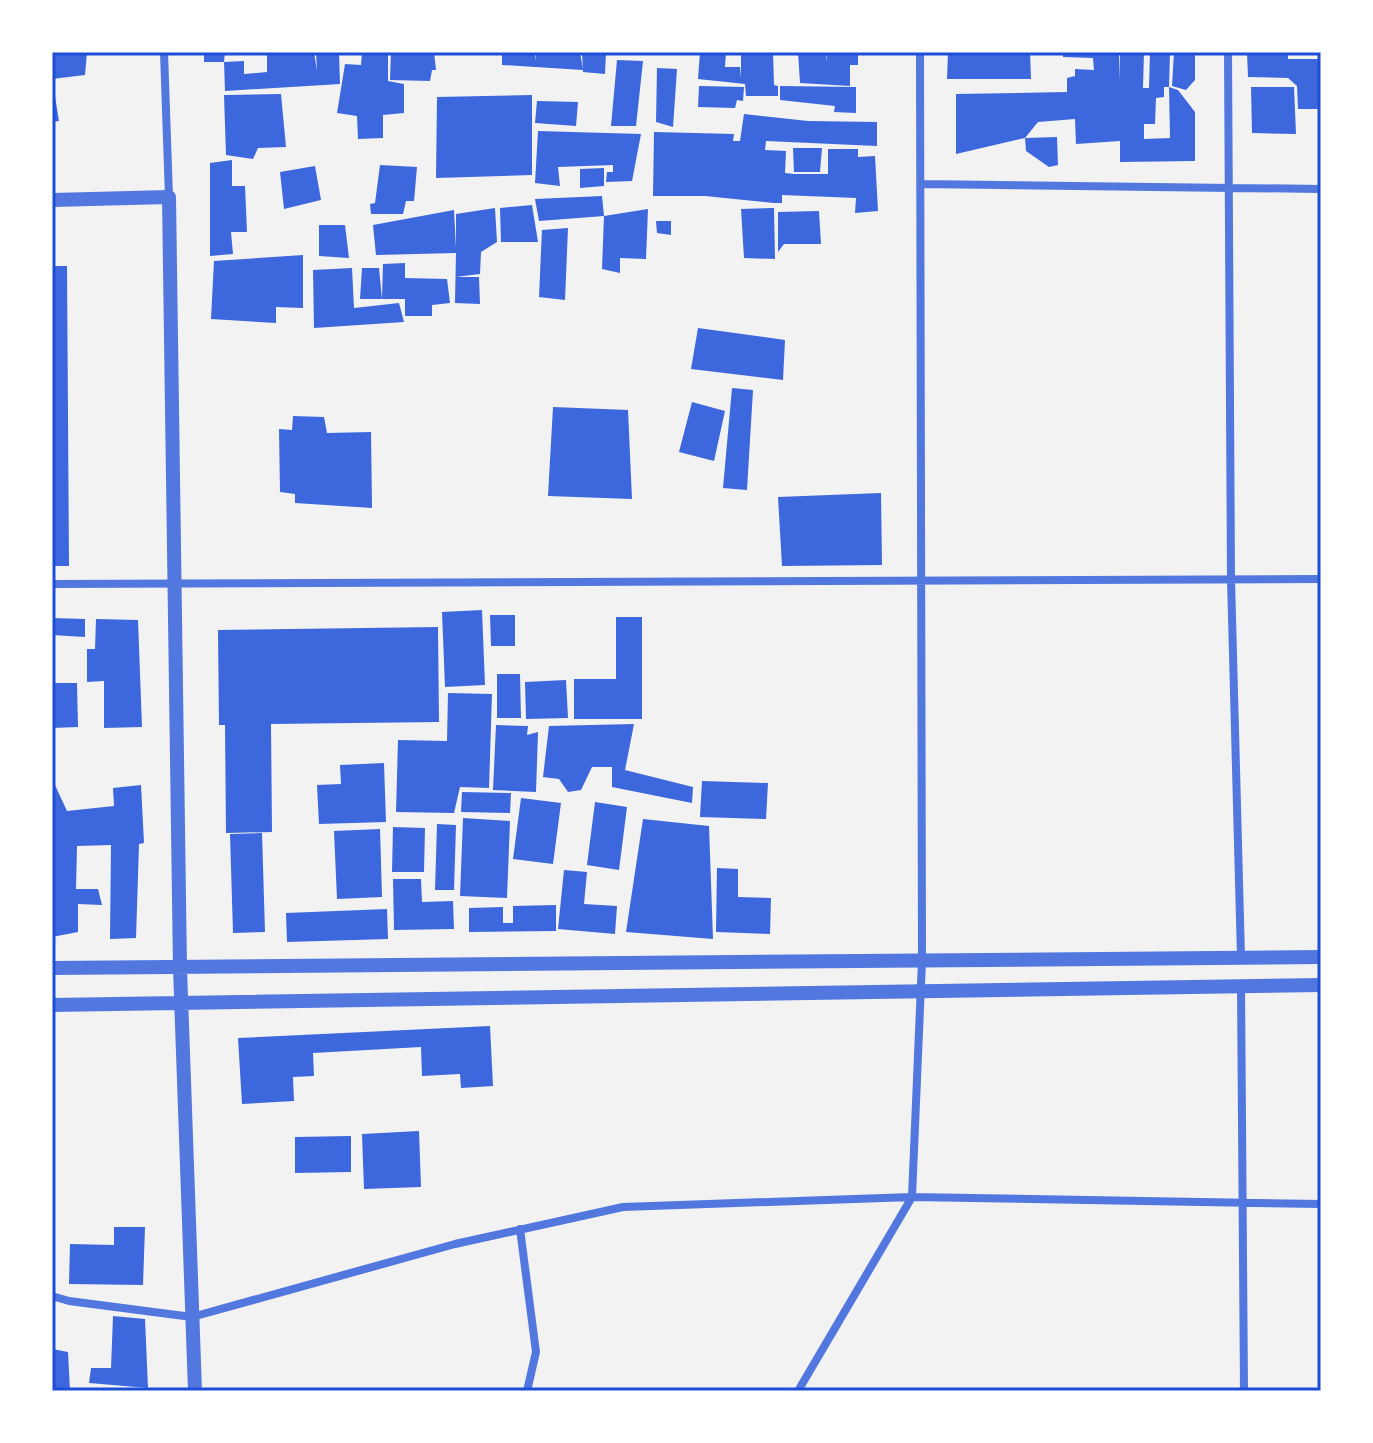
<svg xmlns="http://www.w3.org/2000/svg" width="1373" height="1443" viewBox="0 0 1373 1443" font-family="'Crimson Pro',serif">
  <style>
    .building { fill: #3d67dc }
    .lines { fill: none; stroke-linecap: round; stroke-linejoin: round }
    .minor { stroke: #5277de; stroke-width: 8 }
    .tertiary { stroke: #5277de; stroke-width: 14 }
    .neatline { fill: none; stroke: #1d4ed8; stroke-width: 3 }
  </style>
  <rect width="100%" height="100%" fill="#f2f2f2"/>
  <path class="building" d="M52,52h35l-2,23 -33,4z
    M204,52h21l-1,10 20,-1v13l23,-2v-20h47l3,19 -1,-19h23l1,32 -115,7 -1,-29h-20z
    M362,52l26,2v27l16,3v29l-21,2v23l-25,1 -1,-23 -20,-3 8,-49 16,1z
    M391,52h43l2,18h-4l-2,11 -40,-1z
    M502,52h33l1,9v-9h44l3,18 -81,-5z
    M582,52h24l-1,22 -22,-2z
    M700,52h26l-1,15h15l1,11v-26h32l1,33 4,1v10h-32l-1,-12 -47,-5z
    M798,52h28v10l1,-10h31v13h-8v21l-50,-3z
    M948,52h82l1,27h-84z
    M1063,52h56v29l1,-29h24l-1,36h6l1,-36h20l-1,35h-5v10l-8,1 -1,26h-11v15l26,-1 -1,-51 9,3 17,22v49l-75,1v-21l-44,3 -1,-25 -37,3 -13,16 -69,16v-60l111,-2v-14l8,-2v-7l19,1 -1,-12 -30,-1z
    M1174,52h21v28l-9,10 -14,-4z
    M1247,52h41v7h33v50h-23l-1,-23 -9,-8 -40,-1z
    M617,60l26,1 -7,65h-25z
    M657,68l20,1 -4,58 -17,-5z
    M699,86l45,1 -1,14 -6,-1 -2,8 -37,-1z
    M780,86l76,1v26l-22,-1 1,-6 -55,-6z
    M1251,87h43l2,47 -44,-1z
    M52,90h2l5,31 -7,1z
    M281,94l5,53 -28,1 -5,11 -27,-4 -2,-60z
    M532,95v80l-96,3 1,-81z
    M537,101l41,1 -2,24 -41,-3z
    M744,114l64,7 69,1v24l-111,-5 -1,9 21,1 -1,22 9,1h34v-25h30v8l17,-1 3,55 -23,2 1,-15 -74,-3v8h-8l-69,-7h-52l1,-64 80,2 -1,7h7z
    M538,131l103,3 -9,47 -26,1 1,-10h6v-7l-55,2 2,19 -25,-3z
    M1057,137l1,28 -9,2 -23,-16 -1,-13z
    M793,148h29l-2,24h-26z
    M232,160v26h13l2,46h-16l2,22 -23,2v-93z
    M380,165l37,2 -3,34h-8l-3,13h-32l-1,-10 5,-1z
    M315,166l6,34 -37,9 -4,-37z
    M604,168v18l-24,2v-19z
    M602,196l2,20 44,-7 -2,50 -26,-1v15l-18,-4 2,-53 -65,5 -4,-22z
    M532,205l6,37h-37l-1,-34z
    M495,208l2,34 -16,10 -1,22 -25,3h24l1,27 -25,-1 1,-50 -80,2 -3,-30 81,-15 2,38v-34z
    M774,208l1,51 -31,-1 -3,-49z
    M819,211l2,33h-37l-6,8v-40z
    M656,221h15v14l-14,-2z
    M319,225h26l4,33 -30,-2z
    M568,228l-3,72 -26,-3 3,-67z
    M303,255v53l-27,-1v16l-65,-4 3,-58z
    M405,263v15l42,1 3,24 -18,2v11h-27v-17h-23l1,-35z
    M52,266h15l2,300h-17z
    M352,268l2,40 45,-5 5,19 -90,6 -1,-58z
    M362,268h17l3,31h-22z
    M698,328l87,12 -2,40 -92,-11z
    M732,388l21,2 -6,100 -24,-2z
    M692,402l33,9 -11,50 -35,-9z
    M553,407l75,3 4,89 -84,-3z
    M293,416l31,1 3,16 44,-1 1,76 -77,-5v-9l-15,-2 -1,-63 13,1z
    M881,493l1,72 -100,1 -4,-69z
    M482,610l3,75 -40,2 -3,-75z
    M490,615h25v31h-24z
    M616,617h26v102h-68v-40h42z
    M52,618l33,1v18l-33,-2z
    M96,619l42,1 4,107 -38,1v-47l-17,1v-33h8z
    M438,627l1,95 -168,2 1,108 -46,1 -1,-108h-6l-1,-95z
    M497,674h23l1,44h-24z
    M566,680l2,38 -42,1 -1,-37z
    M52,683h25l1,44 -26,1z
    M448,693l44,1 -3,94 -29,-1 -6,26 -58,-1 2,-72 49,1z
    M634,724l-9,46 68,17 -1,16 -80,-16v-20h-20l-11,23 -13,2 -9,-13 -16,-2 6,-51z
    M496,725l32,1 -1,9 11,-3 -2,60 -43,-2z
    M384,763l2,59 -67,2 -2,-39 24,-1 -1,-19z
    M702,781l66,2 -2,36 -66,-2z
    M55,785l12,26 47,-5 -1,-18 28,-3 3,58 -5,1 -3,94 -26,1 1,-94 -34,1 -1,43h22l4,16 -24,-1v28l-26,5z
    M462,792l49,1 -1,20 -49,-1z
    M521,798l40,5 -8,61 -40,-5z
    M595,802l32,5 -8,63 -32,-5z
    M463,818l47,3 -3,77 -47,-2z
    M643,819l66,7 4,113 -87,-7z
    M437,824l19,1 -2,65h-19z
    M393,827l32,1 -1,44h-32z
    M380,829l2,68 -45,2 -3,-68z
    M262,833l3,99 -32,1 -3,-99z
    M717,868l21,1v28l33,1 -1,36 -54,-2z
    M564,870l23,2 -3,32 33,2 -2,28 -57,-5z
    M393,879h28l1,23 31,-1 1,28 -60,1z
    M556,905v26l-87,1v-24l34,-1v16h10v-17z
    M387,909l1,30 -101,3 -1,-29z
    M490,1026l3,60 -32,2 -1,-14 -38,2 -1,-29 -108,6 1,23 -21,1 1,24 -52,3 -4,-66z
    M419,1131l2,56 -57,2 -2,-55z
    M351,1136v36l-56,1v-36z
    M114,1227h31l-2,58 -74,-1 1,-40 44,1z
    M113,1316l32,3 3,69 -59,-5 2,-15h20z
    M52,1349l16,3 2,39h-18z"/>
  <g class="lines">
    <path class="minor" d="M164,52l5,145
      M1228,52l3,527 10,378
      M921,184l400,5
      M52,584l1269,-5
      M1241,986l3,405
      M520,1229l16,123 -9,39
      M52,1296l17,5 123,16 263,-73 168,-37 289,-10 409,7
      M798,1391l114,-194 10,-236 -2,-909"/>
    <path class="tertiary" d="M52,200l117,-3 11,771 15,423
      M52,968l1269,-11
      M52,1005l1269,-20"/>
  </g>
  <rect width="1373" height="1443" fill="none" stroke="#ffffff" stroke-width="108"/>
  <rect x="54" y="54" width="1265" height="1335" class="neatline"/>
</svg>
